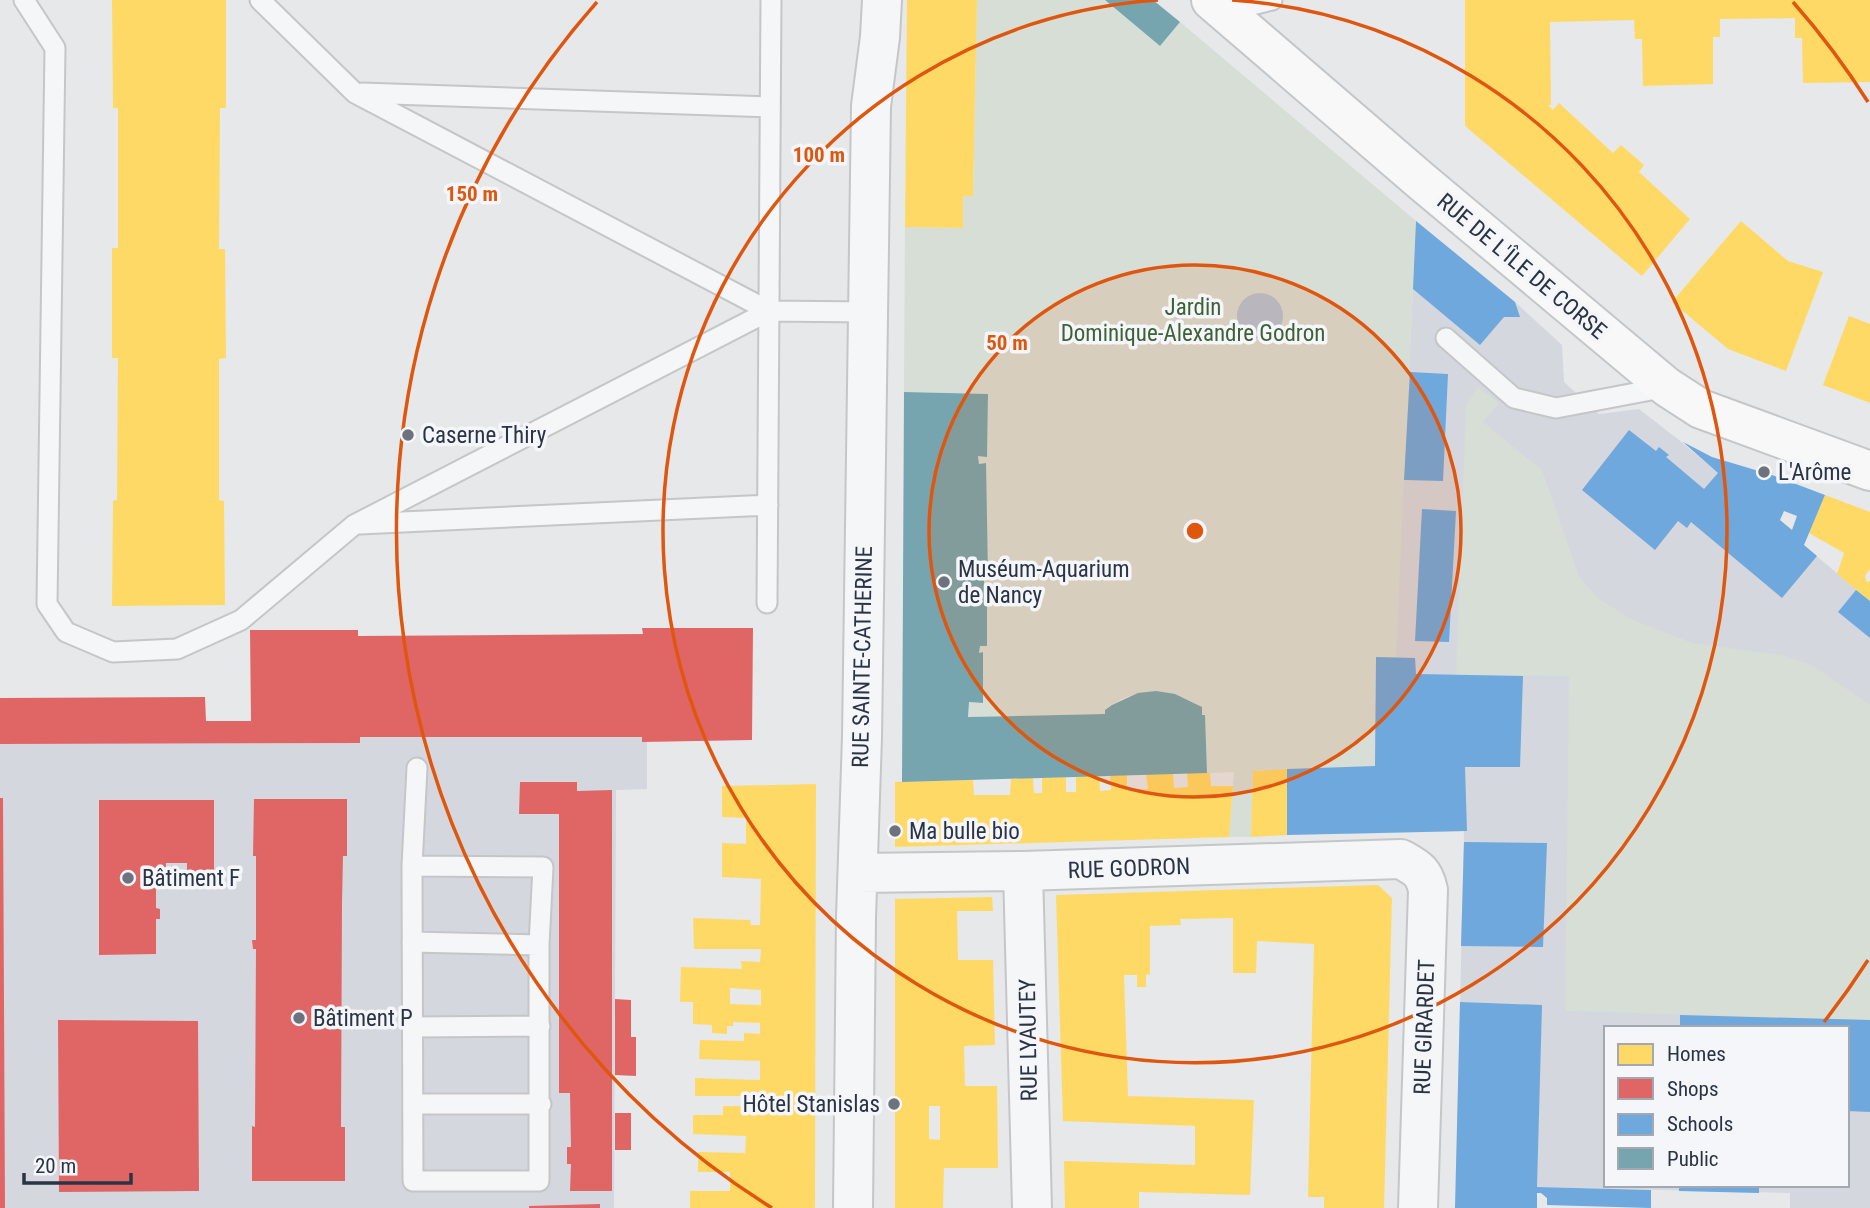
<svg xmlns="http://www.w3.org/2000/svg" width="1870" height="1208" viewBox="0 0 1870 1208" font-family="'Roboto Condensed',sans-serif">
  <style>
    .built { fill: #d4d7dd; fill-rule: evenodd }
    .green { fill: #d6ded6 }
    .water { fill: #b4c4d5 }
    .homes { fill: #ffd966; fill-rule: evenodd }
    .shops { fill: #e06666 }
    .schools { fill: #6fa8dc; fill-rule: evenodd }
    .public { fill: #76a5af }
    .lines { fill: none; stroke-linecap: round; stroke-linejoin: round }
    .service-casing { stroke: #c4c6c8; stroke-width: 23 }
    .minor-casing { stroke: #c4c6c8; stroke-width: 42 }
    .secondary-casing { stroke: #c4c6c8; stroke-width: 42 }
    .service { stroke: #f5f6f7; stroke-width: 19 }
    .minor { stroke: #f5f6f7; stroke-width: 38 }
    .secondary { stroke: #f8f8f8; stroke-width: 38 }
    .ring { fill: none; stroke: #df570f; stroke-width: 3.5 }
    .poi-dot { fill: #6c737f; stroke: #f4f6f9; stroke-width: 2.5 }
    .labels { text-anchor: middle; stroke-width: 7; stroke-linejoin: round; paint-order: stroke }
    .street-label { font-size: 23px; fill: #2b3445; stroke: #f4f6f9 }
    .park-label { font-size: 23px; fill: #3f6138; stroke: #f4f6f9 }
    .poi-label { font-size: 23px; fill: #2b3445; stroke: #f4f6f9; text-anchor: start }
    .centre { fill: #df570f; stroke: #f4f6f9; stroke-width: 3.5 }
    .ring-label { font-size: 21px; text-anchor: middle; font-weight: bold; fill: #df570f; stroke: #f4f6f9; stroke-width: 7; stroke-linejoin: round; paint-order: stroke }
  </style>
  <rect width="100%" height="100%" fill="#e6e8ea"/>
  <path class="built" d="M1416,221l99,81 47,43 2,37 35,32 40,-5 40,31 191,161v607h-80v-15l-334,-8 8,-354 -118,3v-67l29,-1 1,-109 28,-177zM1606,1028h241v157h-241z
    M360,737h282l5,5v47l-31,1 -2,418h-614v-464l360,-1z"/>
  <path class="green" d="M977,0h128l55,46 20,-24 236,199 -20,437h-20l-1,108 -122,5 -2,66h-22l5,-65 -27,1 -2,-57 -3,-1v-8c-32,-18 -67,-22 -97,3v4l-137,3 1,-15 13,1v-51l-3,1 1,-7 7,-1v-45l-3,-3v-21l4,-3 -3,-110 -6,1 -1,-8h9l1,-62 -84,-2 1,-165 57,1 1,-32h10z
    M1478,387l21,16 -16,19 59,48 37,106 20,23 32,20 61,24 94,13 26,9 58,40v315l-305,-9 4,-335 -113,-1 10,-270z"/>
  <path class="water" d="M1237 316a23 23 0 1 1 46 0a23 23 0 1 1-46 0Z"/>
  <path class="homes" d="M112,0h114v108h-6l-1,141h6l1,109 -7,1v141l5,1 1,104 -113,1 1,-105 4,-1 1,-142h-6v-110h6v-140h-5z
    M907,0h70l-4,196h-10v32l-58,-1z
    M1465,0h405v82l-67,1 -1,-45h-7v-20l-75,1v18h-7v47l-70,2 -1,-47h-7l-1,-19 -84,2 1,83h-3l5,5 6,-7 54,50 8,-8 23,20 -5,7 51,47 -48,57 -177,-150z
    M1741,221l47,40 35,11 -37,99 -58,-22 -56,-47z
    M1849,316l21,8v79l-47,-18z
    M1825,495l45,17v57l-5,7 2,6 3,-1v20l-33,-27 7,-21 -35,-20z
    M1287,769v66l-36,2 2,-66z
    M1187,773h23l1,13h22l-4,51 -334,10v-65l78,-2 1,15h36l1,-16 22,-1 1,15h8v-15l24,-1v15h10v-16h23l1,15 11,-1 -1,-14 17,-1v15l21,-1 -2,-15h27l1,14 14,-1z
    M816,784l-1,424h-125v-17h40v-19h-32v-20l47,1 1,-17 -53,-2v-19h30v-9h24l-1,-10h-51v-18l65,2v-19l-61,-2 1,-19 44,1v-8l16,1v-11l-27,-1v4h-6v8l-15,-1v-8l-19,-1v-22h-13l1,-35 61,2 -1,-8 19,1 1,-13h-67l-1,-31 57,2 1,5h9l1,-46 -39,-2v-34l24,1v-26l-24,-1v-31zM730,988l31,2v15l-31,-1z
    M1378,885l14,13 -8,310h-60v-11h-16l6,-253 -57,-3 -1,32h-23v-55l-53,1 1,6 -31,1v48l-4,1v12h-9v-12h-13l4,121 126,4 -4,95 -111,-3v16h-74l-1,-47 131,4v-39l-132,-5 -7,-226z
    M992,897l1,14h-36l1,49h35l2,85 -31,1 1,40h32l1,82h-54l-1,40h-48v-309zM929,1106h11v34l-11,-1z"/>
  <path class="shops" d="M642,628h111l-1,112 -110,2v-5h-282v6l-360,1v-46l205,-1 1,24h45l-1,-91h108v6l285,-2z
    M520,782h57v9l35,-1v401h-42l1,-27h-4v-17h4l-1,-54h-11v-279h-40z
    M0,798h3l2,410h-5z
    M254,799h93v57h-4l-1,46 -1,225h4v54h-93v-55l3,1 1,-178h-3l-1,-9h4v-84h-3z
    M99,800h115v82h-27v-19h-21v11h-10v34l4,1v10h-4v35l-57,1z
    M615,999l16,1v37h5v39l-21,-1z
    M58,1020l140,1 1,170 -140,1z
    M615,1113h16v37h-16z
    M600,1204v4h-71v-2z"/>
  <path class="schools" d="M1416,221l99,81 5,15h-16l-24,28 -67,-56z
    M1410,372l38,2 -5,107 -39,-1z
    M1629,430l27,21 3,-4 10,8 -3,2 38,32 14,-16 -35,-31 29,15 60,18 53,20 -21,50 13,11 -35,42 -91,-76 -4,6 -9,-7 -23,29 -73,-60zM1784,511l13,5 -5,14 -12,-10z
    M1422,509l34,2 -7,131 -34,-1z
    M1856,590l14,11v37l-32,-26z
    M1376,657l39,1 1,16 107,2 -3,91h-55l2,64 -180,4v-66l88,-3z
    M1464,842l83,1 -4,104 -82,-1z
    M1460,1002l82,3 -5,182 114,3v18l-104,-3v-7l-6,-5h-4v15h-82z
    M1680,1015l190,5v92l-23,-1v-83h-167z
    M1679,1185h80v8l-80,-2z"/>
  <path class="public" d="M1105,0h48l27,22 -20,24z
    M904,392l84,2 -1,63 -9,-1 1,8 7,-1 2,111 -4,2v21l3,3v46h-7l-1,7 4,-1v51l-14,-1 -1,15 137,-3v-4l7,-5 26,-12 18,-2 19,3 27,13v8h3l2,58 -305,9z"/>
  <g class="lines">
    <defs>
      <path id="service" d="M24,0l31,48 -8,556 19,28 47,20 64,-3 64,-29 113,-95 415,-214
        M260,0l95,93 414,218 98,1
        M1221,2l35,2 16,-4
        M362,93l408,14
        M1446,338l68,60 42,10 111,-21
        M360,524l408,-19
        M767,603l4,-603
        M412,866l131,1 -4,78v236h-126l-1,-315 5,-98
        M412,942l127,3
        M413,1027l127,-1
        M413,1104h128"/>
      <path id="minor" d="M1023,871l9,337
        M858,873l165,-2 378,-12c16,9 23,12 27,31l-10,318
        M853,1208l3,-291 6,-180 9,-631 9,-69 2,-37"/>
      <path id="secondary" d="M1211,0l209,180 247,207 34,22 169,62"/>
    </defs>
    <use href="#service" class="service-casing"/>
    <use href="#minor" class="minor-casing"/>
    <use href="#secondary" class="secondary-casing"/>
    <use href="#service" class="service"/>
    <use href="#minor" class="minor"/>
    <use href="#secondary" class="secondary"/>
  </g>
  <circle cx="1195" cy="531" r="266" fill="#df570f" fill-opacity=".12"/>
  <g class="ring">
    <circle cx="1195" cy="531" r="266"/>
    <path d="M1232 0A532 532 0 1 1 1158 0"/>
    <path d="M1868 960A798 798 0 0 1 1824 1022M772 1208A798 798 0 0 1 597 2M1793 2A798 798 0 0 1 1868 102"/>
  </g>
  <g class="poi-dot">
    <circle cx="408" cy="435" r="7"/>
    <circle cx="1764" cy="472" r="7"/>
    <circle cx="944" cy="582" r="7"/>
    <circle cx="895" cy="831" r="7"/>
    <circle cx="128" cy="878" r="7"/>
    <circle cx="299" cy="1018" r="7"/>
    <circle cx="894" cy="1104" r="7"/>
  </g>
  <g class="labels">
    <g class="street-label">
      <text transform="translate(1522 266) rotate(40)" y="8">RUE DE L'ÎLE DE CORSE</text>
      <text transform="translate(862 657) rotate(-89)" y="8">RUE SAINTE-CATHERINE</text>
      <text transform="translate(1129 868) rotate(-2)" y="8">RUE GODRON</text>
      <text transform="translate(1424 1027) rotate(-88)" y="8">RUE GIRARDET</text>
      <text transform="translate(1028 1040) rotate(-91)" y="8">RUE LYAUTEY</text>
    </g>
    <g class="park-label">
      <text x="1193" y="315">Jardin<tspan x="1193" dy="26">Dominique-Alexandre Godron</tspan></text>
    </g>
    <g class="poi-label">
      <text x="422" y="443">Caserne Thiry</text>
      <text x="1778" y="480">L'Arôme</text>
      <text x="958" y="577">Muséum-Aquarium<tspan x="958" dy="26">de Nancy</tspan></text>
      <text x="909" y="839">Ma bulle bio</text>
      <text x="142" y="886">Bâtiment F</text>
      <text x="313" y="1026">Bâtiment P</text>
      <text x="880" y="1112" text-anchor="end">Hôtel Stanislas</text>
    </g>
  </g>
  <circle cx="1195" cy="531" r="10" class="centre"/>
  <g class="ring-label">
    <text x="819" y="162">100 m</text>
    <text x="472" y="201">150 m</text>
    <text x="1007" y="350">50 m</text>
  </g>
  <rect x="1604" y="1026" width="245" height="161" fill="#f4f6f9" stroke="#a4a8b1" stroke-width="2"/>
  <rect x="1618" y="1044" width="35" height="21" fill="#ffd966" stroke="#a4a8b1" stroke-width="2"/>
  <text x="1667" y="1061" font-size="21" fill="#2b3445">Homes</text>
  <rect x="1618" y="1078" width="35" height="21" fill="#e06666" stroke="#a4a8b1" stroke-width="2"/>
  <text x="1667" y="1096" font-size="21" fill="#2b3445">Shops</text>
  <rect x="1618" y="1114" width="35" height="21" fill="#6fa8dc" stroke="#a4a8b1" stroke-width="2"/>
  <text x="1667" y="1131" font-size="21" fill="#2b3445">Schools</text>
  <rect x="1618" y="1148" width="35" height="21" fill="#76a5af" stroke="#a4a8b1" stroke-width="2"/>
  <text x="1667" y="1166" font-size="21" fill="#2b3445">Public</text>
  <path d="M24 1173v10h107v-10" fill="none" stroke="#2b3445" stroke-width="3.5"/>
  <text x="35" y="1173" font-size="21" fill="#2b3445" stroke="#f4f6f9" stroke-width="5" paint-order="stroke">20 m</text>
</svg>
